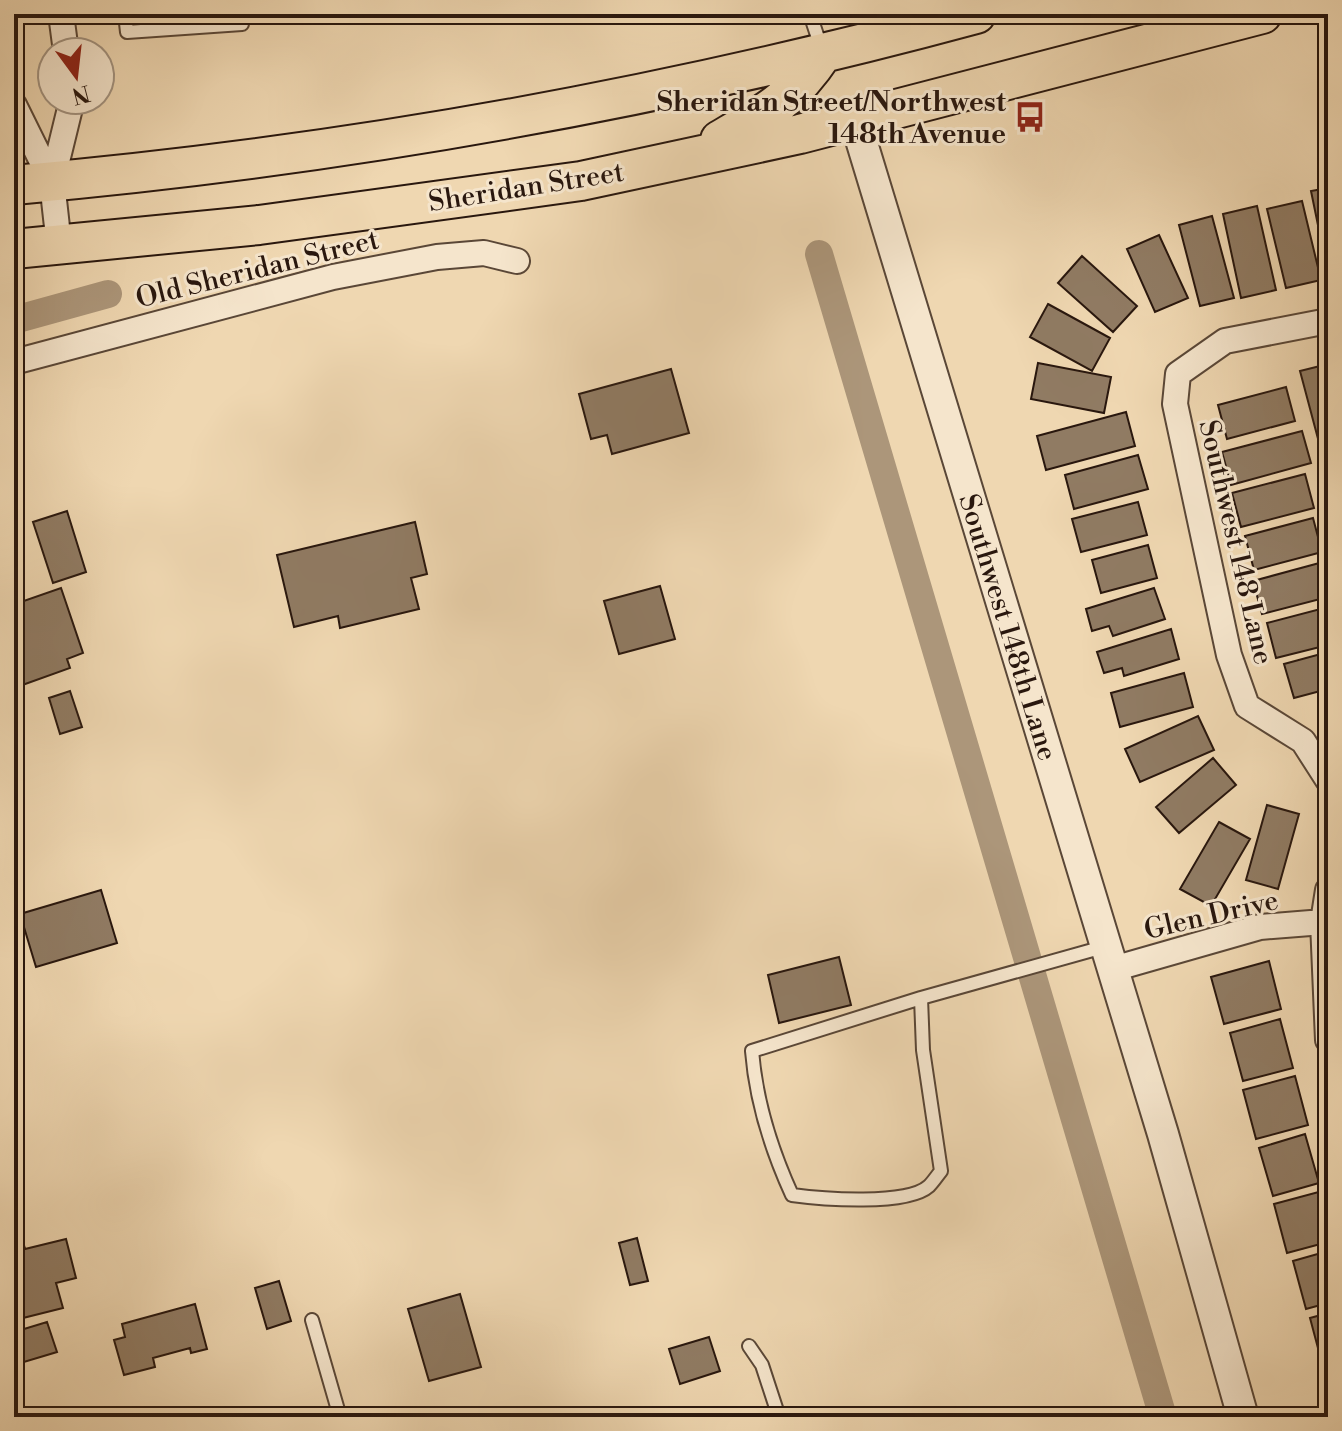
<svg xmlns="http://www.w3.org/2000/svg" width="1342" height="1431" viewBox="0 0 1342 1431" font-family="'Libre Bodoni',serif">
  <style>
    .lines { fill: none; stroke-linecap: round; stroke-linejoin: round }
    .canal { stroke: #ac967a; stroke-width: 28 }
    .building { fill: #907b63; stroke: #29170e; stroke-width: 2 }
    .service-casing { stroke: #5a4737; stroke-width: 16 }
    .minor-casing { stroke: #5a4737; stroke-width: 28 }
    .tertiary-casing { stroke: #5a4737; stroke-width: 34 }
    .primary-casing { stroke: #29170e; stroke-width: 42 }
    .service { stroke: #f5e5cc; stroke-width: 12 }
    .minor { stroke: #f5e5cc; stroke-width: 24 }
    .tertiary { stroke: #f5e5cc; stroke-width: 30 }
    .primary { stroke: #efd7b1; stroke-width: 38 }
    .labels { text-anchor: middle; stroke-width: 6; stroke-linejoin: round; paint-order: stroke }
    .poi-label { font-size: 28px; font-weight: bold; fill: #29170e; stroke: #f5e5cc; text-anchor: end }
    .street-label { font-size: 28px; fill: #29170e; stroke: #f5e5cc }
  </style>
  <rect width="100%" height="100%" fill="#efd7b1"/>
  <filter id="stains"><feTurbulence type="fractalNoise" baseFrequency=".0025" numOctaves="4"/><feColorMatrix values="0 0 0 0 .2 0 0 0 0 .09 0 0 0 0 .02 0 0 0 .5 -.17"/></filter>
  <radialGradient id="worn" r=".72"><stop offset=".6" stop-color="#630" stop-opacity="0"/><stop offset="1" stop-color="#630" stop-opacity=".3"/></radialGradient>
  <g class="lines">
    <path class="canal" d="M819,254l344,1163
      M14,320l94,-26"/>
  </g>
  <path class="building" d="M1328,188v86l-17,-83z
    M1302,201l19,79 -35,8 -19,-79z
    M1257,206l19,84 -35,8 -18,-84z
    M1212,216l22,82 -34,8 -21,-81z
    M1159,235l29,63 -33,14 -28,-63z
    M1082,256l55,50 -24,26 -55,-49z
    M1048,304l62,34 -18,33 -62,-34z
    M1038,363l73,14 -7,36 -73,-14z
    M1328,364v84l-7,2 -21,-79z
    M671,369l18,64 -77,21 -5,-19 -16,4 -12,-45z
    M1286,387l9,34 -68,18 -9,-34z
    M1126,412l9,34 -89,24 -9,-34z
    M1302,431l9,32 -80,22 -9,-33z
    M1138,455l10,34 -74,20 -9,-34z
    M1305,474l9,34 -73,19 -9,-34z
    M1138,502l9,33 -66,17 -9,-33z
    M67,511l19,61 -33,11 -20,-61z
    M1313,518l9,34 -68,18 -9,-34z
    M415,522l12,52 -16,4 8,31 -79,19 -2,-12 -44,11 -17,-72z
    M1148,545l9,33 -56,15 -9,-33z
    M1323,562l5,20v15l-66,17 -9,-33z
    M14,581l7,21 40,-14 22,65 -16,6 3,9 -56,20z
    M660,586l15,53 -56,15 -15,-53z
    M1154,588l11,31 -52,17 -4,-10 -17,5 -6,-22z
    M1328,607v38l-52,13 -9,-35z
    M1171,629l8,30 -55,17 -2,-8 -18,5 -7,-21z
    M1328,652v37l-34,9 -10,-34z
    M1184,673l9,34 -73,20 -9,-34z
    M70,691l12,36 -22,7 -11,-36z
    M1198,716l16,34 -74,32 -15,-33z
    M1213,758l23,27 -57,48 -23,-26z
    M1267,805l32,9 -21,75 -32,-9z
    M1219,822l31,17 -39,67 -31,-17z
    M101,890l16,53 -81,24 -16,-53z
    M839,957l12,48 -72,18 -11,-48z
    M1269,961l12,48 -57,15 -13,-47z
    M1280,1019l13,49 -50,13 -13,-48z
    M1295,1076l13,49 -52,14 -13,-49z
    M1305,1134l14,49 -46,13 -14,-48z
    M1326,1190l2,52 -41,11 -13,-49z
    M21,1234l4,15 41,-10 10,39 -20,5 7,25 -40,10 -9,-37v-45z
    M637,1238l11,43 -18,4 -11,-42z
    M1328,1251v52l-22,6 -13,-48z
    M279,1281l12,40 -24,8 -12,-41z
    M460,1294l21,73 -52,14 -21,-72z
    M195,1304l12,45 -16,4 -1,-5 -37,10 2,9 -31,8 -10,-35 11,-3 -3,-13z
    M1328,1313v52l-5,2 -13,-49z
    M47,1322l10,30 -43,13v-33z
    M709,1337l11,34 -40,13 -11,-35z
    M1022,1409l2,8h-35z"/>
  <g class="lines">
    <defs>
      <path id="service" d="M125,14l2,18 115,-8 -1,-10
        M810,14l12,36
        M921,998l-169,53c4,50 19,98 40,144 29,4 115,11 137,-9 4,-4 8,-10 12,-15l-18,-121 -2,-52 186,-52
        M312,1320l28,97
        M749,1346l13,19 17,52"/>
      <path id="minor" d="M61,14l5,38
        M14,105l38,77
        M59,245l-7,-63 20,-82
        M1328,321l-103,20 -47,33 -3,30 54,251 18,51 56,35 25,39
        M14,362l319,-85 104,-20 47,-4 33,8
        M1328,890l-5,32 5,118
        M1113,969l147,-42 63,-5"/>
      <path id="tertiary" d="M855,120l308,1014 80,283"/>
      <path id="primary" d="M720,140c46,-27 72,-40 103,-87
        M14,185c327,-29 644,-85 962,-171
        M14,249l245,-24 322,-44 219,-47 462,-120"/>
    </defs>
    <use href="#service" class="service-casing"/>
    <use href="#minor" class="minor-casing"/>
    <use href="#tertiary" class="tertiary-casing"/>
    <use href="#primary" class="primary-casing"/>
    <use href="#service" class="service"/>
    <use href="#minor" class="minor"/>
    <use href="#tertiary" class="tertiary"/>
    <use href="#primary" class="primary"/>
  </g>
  <defs>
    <symbol id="bus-bare" viewBox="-9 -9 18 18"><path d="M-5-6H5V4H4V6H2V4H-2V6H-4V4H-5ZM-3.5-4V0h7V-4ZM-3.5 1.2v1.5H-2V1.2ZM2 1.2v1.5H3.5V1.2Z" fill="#8f2418" stroke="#f5e5cc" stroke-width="2.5" paint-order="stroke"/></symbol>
  </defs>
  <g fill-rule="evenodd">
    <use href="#bus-bare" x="1008" y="95" width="44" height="44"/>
  </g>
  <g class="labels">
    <g class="poi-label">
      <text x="1006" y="111">Sheridan Street/Northwest<tspan x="1006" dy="32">148th Avenue</tspan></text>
    </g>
    <g class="street-label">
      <text transform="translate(526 186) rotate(-9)" y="10">Sheridan Street</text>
      <text transform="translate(257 268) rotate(-14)" y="10">Old Sheridan Street</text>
      <text transform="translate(1237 542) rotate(77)" y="10">Southwest 148 Lane</text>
      <text transform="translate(1009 627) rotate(73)" y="10">Southwest 148th Lane</text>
      <text transform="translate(1211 914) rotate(-13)" y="10">Glen Drive</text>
    </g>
  </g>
  <rect width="1342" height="1431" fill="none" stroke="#efd7b1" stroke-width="48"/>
  <rect x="16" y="16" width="1310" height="1399" fill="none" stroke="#29170e" stroke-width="4"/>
  <rect x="24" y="24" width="1294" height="1383" fill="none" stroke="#29170e" stroke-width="2"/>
  <g transform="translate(76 76) rotate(165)"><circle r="38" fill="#f5e5cc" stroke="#a39380" stroke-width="2"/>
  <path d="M0-6L14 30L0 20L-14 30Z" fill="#8f2418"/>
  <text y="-12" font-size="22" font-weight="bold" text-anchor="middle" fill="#29170e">N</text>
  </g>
  <rect width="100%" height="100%" filter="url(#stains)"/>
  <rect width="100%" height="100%" fill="url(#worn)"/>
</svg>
